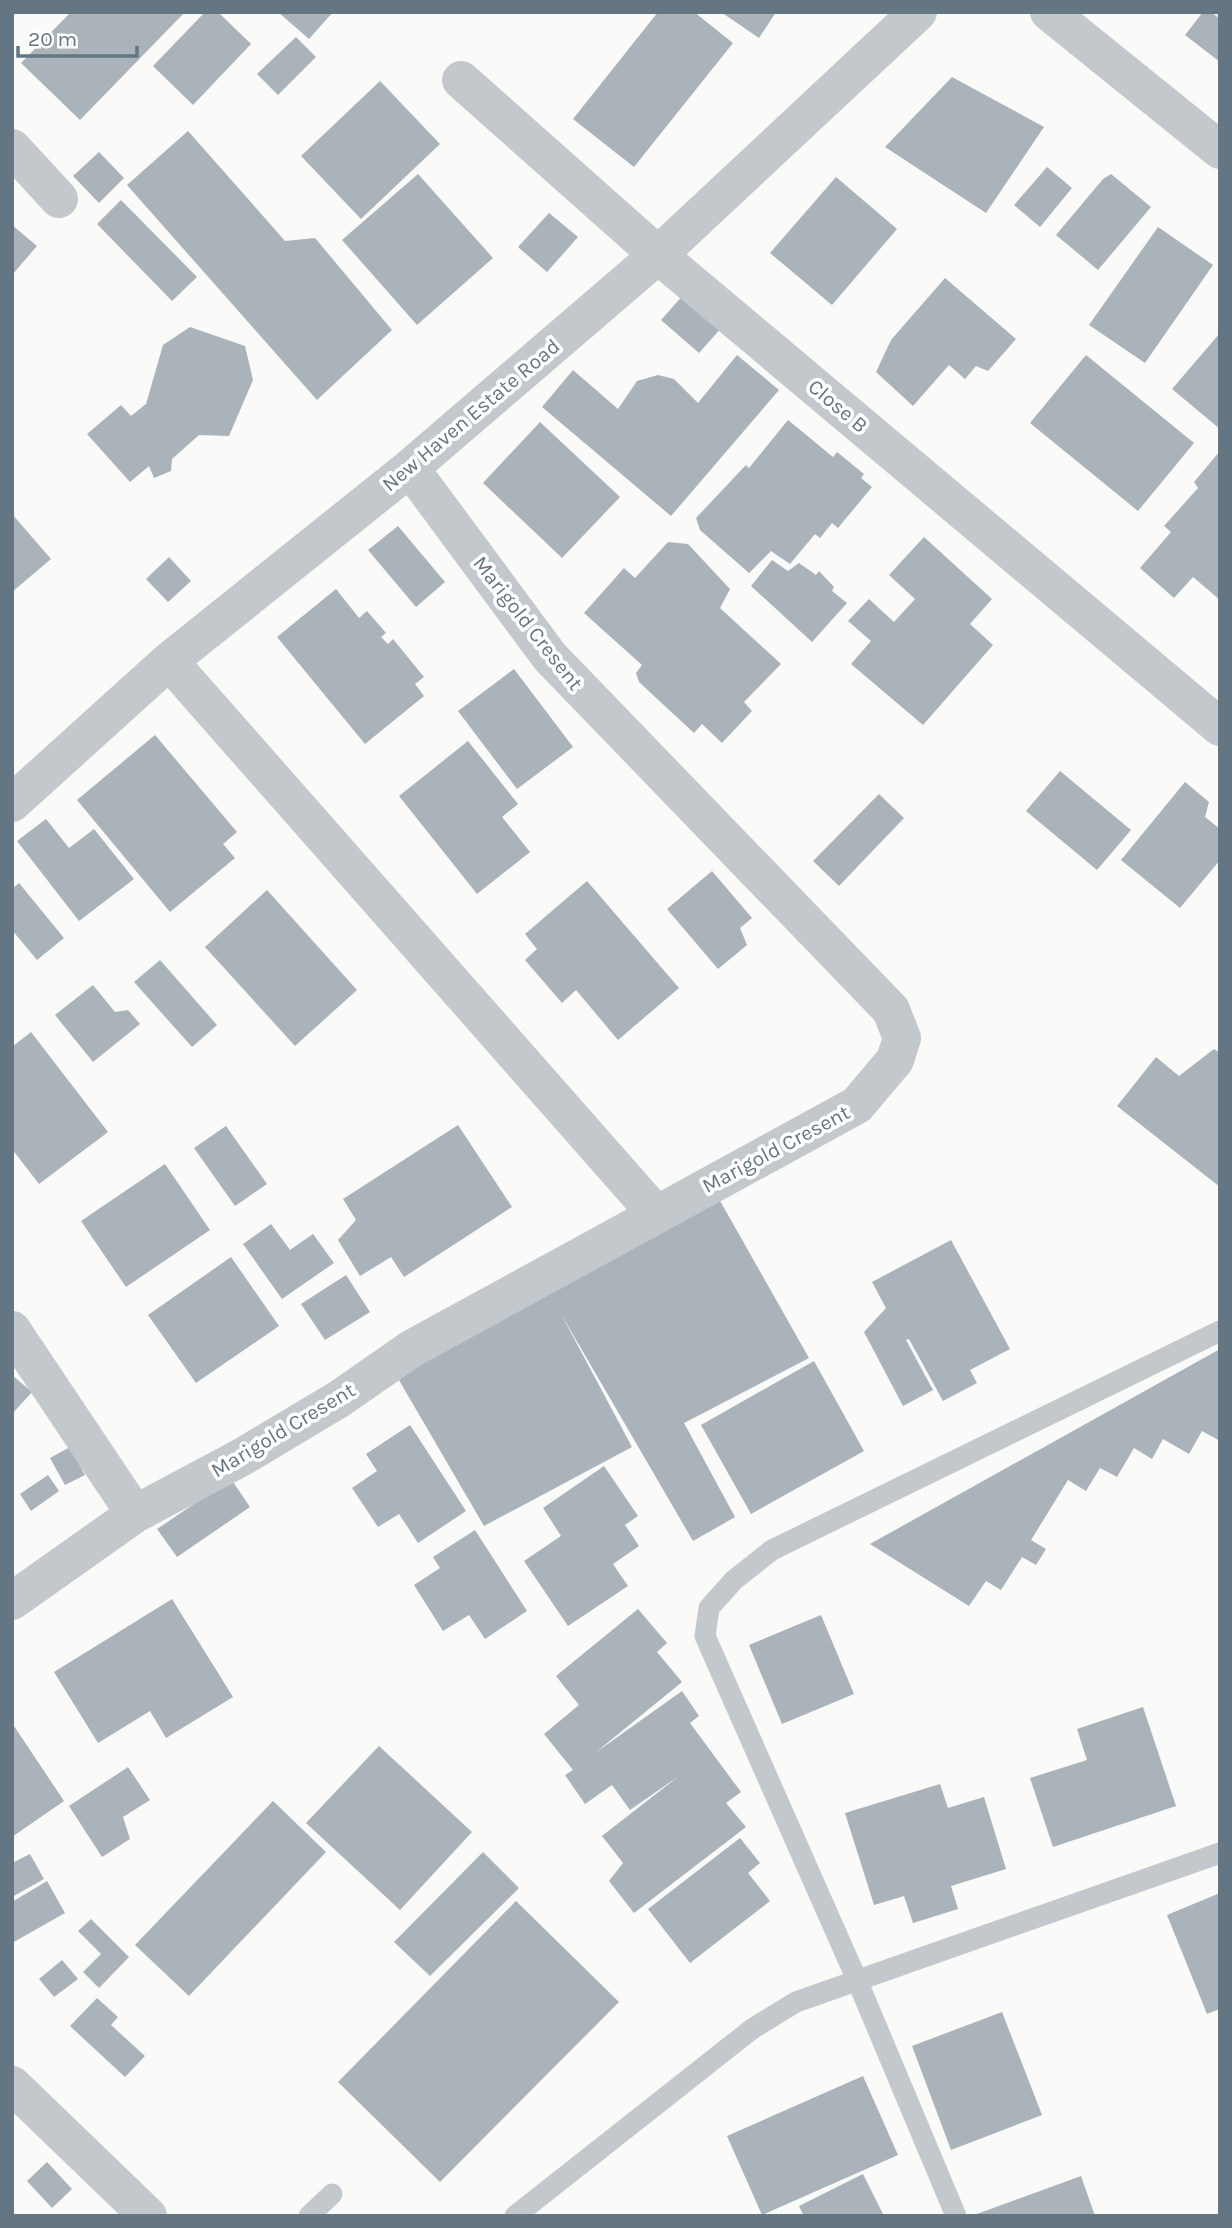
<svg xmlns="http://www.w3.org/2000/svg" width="1232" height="2228" viewBox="0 0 1232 2228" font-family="Karla,sans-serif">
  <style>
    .building { fill: #aab3b9 }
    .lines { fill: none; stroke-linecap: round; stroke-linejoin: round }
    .lane { stroke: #c3c8cc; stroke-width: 21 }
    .street { stroke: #c3c8cc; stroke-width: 38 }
    .labels { text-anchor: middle; stroke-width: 7; stroke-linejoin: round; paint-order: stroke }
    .street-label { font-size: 21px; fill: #657683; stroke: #fff }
  </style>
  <rect width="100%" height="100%" fill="#fafaf8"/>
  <path class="building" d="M71,12h114l-105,108 -59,-57z
    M205,12h13l33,32 -58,61 -40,-39z
    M278,12h55l-24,27z
    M658,12h36l39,31 -99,124 -61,-48z
    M721,12h55l-17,26z
    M1203,12h8l9,7v43l-35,-27z
    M296,37l20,20 -38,38 -21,-21z
    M952,77l92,50 -58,86 -101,-66z
    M380,81l60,63 -79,75 -60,-63z
    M188,131l97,110 30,-3 77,92 -75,70 -190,-215z
    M99,152l25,26 -25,25 -26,-27z
    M1047,167l25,21 -32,39 -26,-22z
    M418,174l75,84 -76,67 -75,-85z
    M1111,174l40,33 -53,63 -42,-35 47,-56z
    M836,177l61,52 -65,76 -62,-52z
    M121,200l76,77 -25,24 -75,-77z
    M549,213l29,24 -31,35 -29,-25z
    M12,225l25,21 -25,29z
    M1158,227l55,38 -68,98 -56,-38z
    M945,278l71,61 -28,32 -12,-5 -11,13 -16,-14 -36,41 -37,-34 15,-32z
    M685,293l38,33 -24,27 -38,-33z
    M190,327l55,19 8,34 -24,56 -30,-1 -27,24 -1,12 -17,7 -5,-12 -19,16 -43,-48 34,-29 10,11 15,-12 17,-59z
    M1220,333v96l-48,-40z
    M737,355l42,35 -108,126 -129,-109 31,-37 45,39 19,-28 21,-6 16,4 24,24z
    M1086,355l108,88 -56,68 -108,-88z
    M788,420l45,37 4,-5 27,22 -3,4 11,9 -34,41 -6,-5 -12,15 -5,-4 -25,30 -19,-13 -22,22 -49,-43 -4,-12 50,-53 3,3z
    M540,422l80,75 -58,61 -79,-75z
    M1220,451v149l-27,-23 -19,21 -34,-30 31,-36 -7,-6 34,-38 -4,-6z
    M12,514l39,45 -39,33z
    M398,526l47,56 -29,25 -48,-57z
    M924,537l68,62 -22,25 23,21 -70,80 -72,-61 20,-23 -23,-20 21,-22 25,23 21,-23 -26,-24z
    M668,542l20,2 42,45 -10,19 61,56 -37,38 8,9 -30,32 -20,-19 -8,9 -55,-51 -3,-9 6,-8 -58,-52 40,-45 11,10z
    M169,557l22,24 -23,21 -22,-23z
    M772,560l16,11 11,-8 17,12 3,-4 15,16 -2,4 15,12 -35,39 -61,-56z
    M336,589l23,29 8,-7 19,22 -5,4 7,7 5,-5 31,38 -9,7 9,12 -59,48 -88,-107z
    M514,669l59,78 -56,42 -59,-78z
    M155,735l82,97 -14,12 12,14 -65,54 -93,-112z
    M468,741l50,63 -16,13 28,35 -53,42 -78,-98z
    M1060,771l71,59 -34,40 -71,-59z
    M1185,782l24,20 -4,15 15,12v31l-40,48 -59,-48z
    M879,794l25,24 -65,68 -26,-25z
    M46,819l23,29 25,-19 40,50 -55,42 -62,-80z
    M712,871l40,47 -12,10 7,17 -29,24 -51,-60z
    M587,881l92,107 -61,52 -42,-50 -14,13 -37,-43 12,-11 -12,-15z
    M19,883l45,55 -27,22 -25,-30v-41z
    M267,890l90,100 -62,56 -90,-99z
    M160,960l57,65 -25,22 -58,-65z
    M93,985l22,27 13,-2 12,14 -47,38 -38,-47z
    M31,1032l77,100 -69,52 -27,-35v-102z
    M1214,1049l6,4v134l-103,-81 39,-49 23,19z
    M458,1125l54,82 -108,70 -13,-20 -31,19 -22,-36 18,-20 -13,-21z
    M226,1126l41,58 -32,22 -41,-58z
    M165,1164l45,66 -84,57 -45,-66z
    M719,1199l90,159 -125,65 51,94 -42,24 -132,-227 71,133 -148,79 -88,-151z
    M271,1224l19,26 23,-16 21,29 -52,36 -39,-55z
    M951,1240l59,109 -40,21 7,13 -34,18 -34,-62 -3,1 27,50 -30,16 -39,-74 22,-24 -14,-26z
    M231,1257l48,69 -83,57 -48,-68z
    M346,1275l24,37 -45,28 -24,-36z
    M1220,1349v92l-18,-10 -13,23 -26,-15 -11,20 -18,-11 -17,29 -17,-9 -14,23 -18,-11 -37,60 15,9 -10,16 -14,-8 -21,33 -15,-9 -17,25 -99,-62z
    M814,1361l50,90 -113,63 -50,-89z
    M12,1375l20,17 -20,22z
    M410,1425l56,86 -48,32 -19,-29 -21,13 -26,-39 25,-17 -11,-17z
    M70,1447l15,28 -20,10 -15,-27z
    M604,1466l34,50 -13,9 14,21 -26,18 15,22 -60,40 -44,-65 37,-25 -18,-28z
    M48,1475l11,16 -28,20 -11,-17z
    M231,1479l19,28 -73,50 -20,-28z
    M475,1530l52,81 -42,28 -16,-24 -26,16 -29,-46 26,-17 -7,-11z
    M172,1599l61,98 -67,41 -16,-27 -52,32 -44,-71z
    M638,1609l29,34 -10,9 25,30 -87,71 87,-62 17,25 -9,7 51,69 -15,11 20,24 -112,86 -25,-32 14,-18 -21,-27 77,-60 -49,34 -18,-25 -27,19 -20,-29 8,-5 -29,-36 35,-29 -23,-29z
    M821,1615l33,79 -72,30 -33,-79z
    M1143,1707l33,99 -123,41 -23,-69 57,-18 -10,-31z
    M12,1723l52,78 -52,36z
    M379,1746l93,86 -72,78 -94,-87z
    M128,1767l22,33 -27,17 7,22 -28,18 -33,-51z
    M940,1784l8,24 36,-11 22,72 -55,17 7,23 -45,14 -9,-27 -30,9 -29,-92z
    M273,1801l53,51 -137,144 -54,-51z
    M740,1838l20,25 -12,10 22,28 -80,62 -42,-54z
    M483,1852l36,36 -89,88 -36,-34z
    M30,1854l14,25 -32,18v-34z
    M47,1881l18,32 -53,30v-41z
    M1220,1893v116l-13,5 -40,-99z
    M516,1901l103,101 -179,180 -102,-100z
    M91,1919l38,38 -30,31 -16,-16 18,-18 -23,-23z
    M62,1960l16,19 -24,18 -15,-18z
    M97,1998l21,19 -7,8 34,31 -20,21 -55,-51z
    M1002,2012l40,103 -91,35 -39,-104z
    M863,2076l35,79 -136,60 -35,-79z
    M47,2162l25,27 -20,19 -25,-27z
    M863,2174l21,42h-80l-5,-10z
    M1081,2176l14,40h-121v-1z"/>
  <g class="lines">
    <path class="lane" d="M309,2216l23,-22
      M515,2216l237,-187 44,-27 424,-149
      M956,2216l-99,-236 -152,-344 4,-28 25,-28 38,-30 448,-219"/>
    <path class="street" d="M1049,12l171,138
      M461,80l197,175 562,472
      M12,148l47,51
      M169,661l487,553
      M12,803l157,-142 241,-193 248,-213 260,-243
      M12,1330l123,184
      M12,1601l123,-87 107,-57 97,-58 72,-50 446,-244 38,-45 7,-22 -11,-28 -341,-353 -140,-189
      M12,2085l136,131"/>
  </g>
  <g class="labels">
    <g class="street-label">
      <text transform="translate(838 406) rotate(40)" y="7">Close B</text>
      <text transform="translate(471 415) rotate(-40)" y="7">New Haven Estate Road</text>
      <text transform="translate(528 623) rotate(52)" y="7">Marigold Cresent</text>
      <text transform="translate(776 1149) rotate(-28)" y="7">Marigold Cresent</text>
      <text transform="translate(283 1430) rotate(-31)" y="7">Marigold Cresent</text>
    </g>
  </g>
  <rect width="1232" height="2228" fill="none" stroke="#657683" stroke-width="28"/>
  <path d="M18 46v10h119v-10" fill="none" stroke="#657683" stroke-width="3.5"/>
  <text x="28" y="46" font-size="21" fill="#657683" stroke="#ffffff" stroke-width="5" paint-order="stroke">20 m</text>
</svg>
